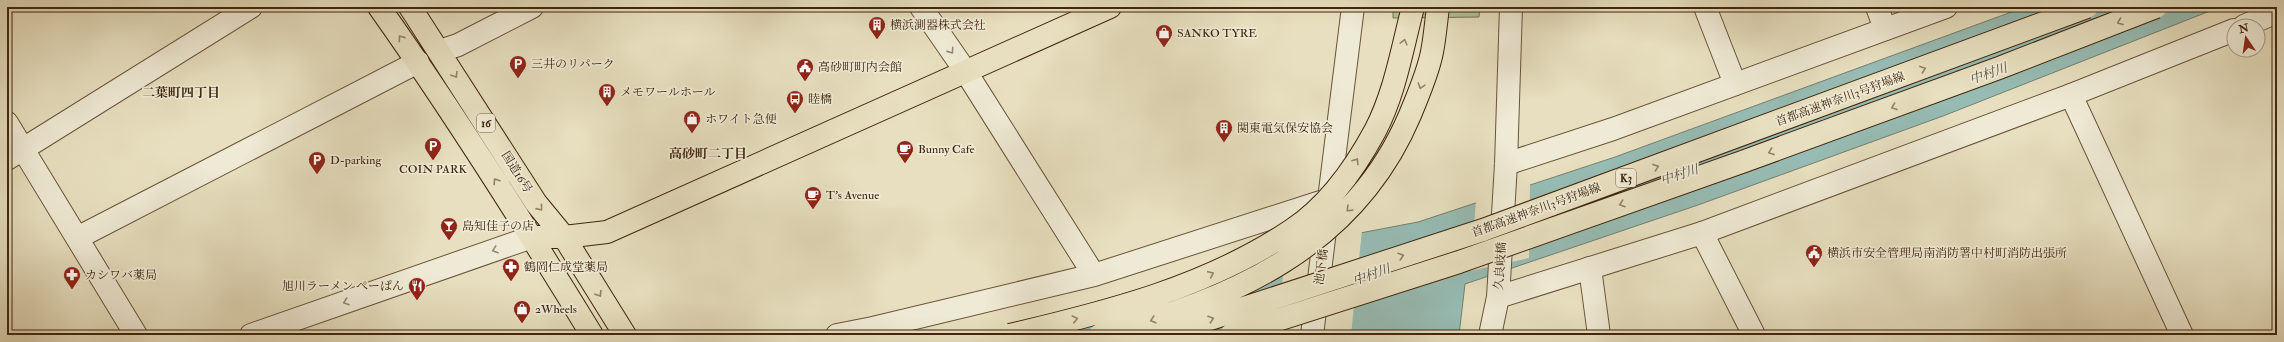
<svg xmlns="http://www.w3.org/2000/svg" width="2284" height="342" viewBox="0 0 2284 342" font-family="'IM FELL Double Pica','Noto Serif JP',serif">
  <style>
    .green { fill: #b1c295; stroke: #787452 }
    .water { fill: #97bcb4; stroke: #748072 }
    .pier { fill: #e7dfbf }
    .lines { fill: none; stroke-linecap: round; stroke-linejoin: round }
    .minor-casing { stroke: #69543a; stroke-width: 24 }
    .tertiary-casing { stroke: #69543a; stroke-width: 24 }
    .primary-casing { stroke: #3f260e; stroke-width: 24 }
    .trunk-casing { stroke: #3f260e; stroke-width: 24 }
    .minor { stroke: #efead5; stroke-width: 22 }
    .tertiary { stroke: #efead5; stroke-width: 22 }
    .primary { stroke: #e7dfbf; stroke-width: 22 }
    .trunk { stroke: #e7dfbf; stroke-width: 22 }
    .motorway-bridge-casing { stroke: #3f260e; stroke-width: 24; stroke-linecap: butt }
    .motorway-bridge { stroke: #e7dfbf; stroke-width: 22 }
    .oneway { stroke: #938266 }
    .oneway2 { stroke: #978872 }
    .labels { text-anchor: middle; stroke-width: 3.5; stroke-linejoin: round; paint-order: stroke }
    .shield { fill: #efead5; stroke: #74614a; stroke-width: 1 }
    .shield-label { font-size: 11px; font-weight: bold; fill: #3f260e }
    .poi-label { font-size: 12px; fill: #3f260e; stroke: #efead5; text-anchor: start }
    .street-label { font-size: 12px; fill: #3f260e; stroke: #efead5 }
    .water-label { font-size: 13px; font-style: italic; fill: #554c38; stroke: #efead5 }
    .neighbourhood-label { font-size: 13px; font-weight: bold; fill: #3f260e; stroke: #efead5 }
  </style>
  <rect width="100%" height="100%" fill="#e7dfbf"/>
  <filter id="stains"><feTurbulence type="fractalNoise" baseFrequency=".005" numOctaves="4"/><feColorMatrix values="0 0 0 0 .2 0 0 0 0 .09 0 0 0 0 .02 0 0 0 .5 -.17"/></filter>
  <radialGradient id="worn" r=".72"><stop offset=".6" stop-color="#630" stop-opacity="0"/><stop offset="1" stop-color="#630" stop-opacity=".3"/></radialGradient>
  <path class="green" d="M1393,7h87l-1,10 -86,1z"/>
  <path class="water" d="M2025,7h195l-277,109 -245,89 -233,79 -6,51h-115l1,-8 -21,8h-340l287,-85 147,-28 197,-65z"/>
  <path class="pier" d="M1530,183l-1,75 -59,13 6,-70z
    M1362,231l-11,104h-9l1,-5 -13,5h-53l9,-90z"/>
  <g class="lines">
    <defs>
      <path id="minor" d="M921,7l45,65 128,203
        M1705,7l30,77
        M1877,7l8,22
        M440,51l18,-6 74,-38
        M2071,95l111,240
        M7,123l129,212
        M7,159l244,-152
        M1702,233l52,102
        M77,238l341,-176
        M1590,268l9,67
        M251,335l281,-98
        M837,335l36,-7 221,-53 236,-76"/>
      <path id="tertiary" d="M2244,26l33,-14
        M1506,164l107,-35 333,-122
        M1498,297l204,-64 369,-138 163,-65
        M1312,335l41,-328
        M1490,335l8,-38 8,-133 5,-157"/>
      <path id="primary" d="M532,237h32l43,-5 503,-225"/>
      <path id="trunk" d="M379,7c75,106 145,217 213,328
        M410,7l126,196 28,34 61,98"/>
    </defs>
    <use href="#minor" class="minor-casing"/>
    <use href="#tertiary" class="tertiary-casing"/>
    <use href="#primary" class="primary-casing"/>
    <use href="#trunk" class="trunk-casing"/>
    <use href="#minor" class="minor"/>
    <use href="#tertiary" class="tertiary"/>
    <use href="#primary" class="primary"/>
    <use href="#trunk" class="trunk"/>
    <defs>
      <path id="motorway-bridge" d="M1010,335c98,-23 197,-48 282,-105 35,-23 63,-62 83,-99 20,-38 27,-82 38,-124
        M1100,335c132,-36 253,-86 310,-220 8,-20 18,-42 22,-63 3,-15 4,-30 6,-45
        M1161,335l322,-105 604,-223
        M1231,335l228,-73 283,-100 257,-94 157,-61"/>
    </defs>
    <use href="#motorway-bridge" class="motorway-bridge-casing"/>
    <use href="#motorway-bridge" class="motorway-bridge"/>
  </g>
  <defs><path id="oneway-chevron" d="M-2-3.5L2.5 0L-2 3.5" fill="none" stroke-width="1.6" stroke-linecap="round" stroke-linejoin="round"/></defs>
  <g class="oneway">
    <use href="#oneway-chevron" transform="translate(2120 22) rotate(159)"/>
    <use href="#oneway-chevron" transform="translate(401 38) rotate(-125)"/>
    <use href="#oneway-chevron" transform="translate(1404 42) rotate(-76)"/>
    <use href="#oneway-chevron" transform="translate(1923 69) rotate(-20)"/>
    <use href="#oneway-chevron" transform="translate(455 75) rotate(58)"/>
    <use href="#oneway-chevron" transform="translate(1421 86) rotate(108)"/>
    <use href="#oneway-chevron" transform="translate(1894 107) rotate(160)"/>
    <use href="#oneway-chevron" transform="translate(1771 152) rotate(160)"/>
    <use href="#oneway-chevron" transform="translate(1356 161) rotate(-58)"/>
    <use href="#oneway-chevron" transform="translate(1656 167) rotate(-20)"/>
    <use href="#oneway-chevron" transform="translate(496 181) rotate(-123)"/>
    <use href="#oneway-chevron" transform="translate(1622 204) rotate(161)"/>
    <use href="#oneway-chevron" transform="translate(540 208) rotate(51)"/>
    <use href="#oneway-chevron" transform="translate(1349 209) rotate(136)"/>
    <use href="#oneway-chevron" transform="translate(1401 256) rotate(-18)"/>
    <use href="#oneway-chevron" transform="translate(1211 274) rotate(-25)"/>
    <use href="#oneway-chevron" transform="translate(599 294) rotate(58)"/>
    <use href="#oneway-chevron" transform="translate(1075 319) rotate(-13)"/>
    <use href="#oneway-chevron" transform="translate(1211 319) rotate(-18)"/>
    <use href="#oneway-chevron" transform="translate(1153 320) rotate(163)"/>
  </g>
  <g class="oneway2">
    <use href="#oneway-chevron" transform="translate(951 51) rotate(55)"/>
    <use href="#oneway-chevron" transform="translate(495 250) rotate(161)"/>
    <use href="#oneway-chevron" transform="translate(346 302) rotate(161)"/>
  </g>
  <defs>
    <symbol id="building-pin" viewBox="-11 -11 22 30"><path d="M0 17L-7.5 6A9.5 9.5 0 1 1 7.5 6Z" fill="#8f2418" stroke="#efead5"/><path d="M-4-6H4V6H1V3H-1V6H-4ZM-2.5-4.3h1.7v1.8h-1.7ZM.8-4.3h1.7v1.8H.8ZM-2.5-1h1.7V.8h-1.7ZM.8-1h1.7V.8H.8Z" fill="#fff"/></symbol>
    <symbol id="shop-pin" viewBox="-11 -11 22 30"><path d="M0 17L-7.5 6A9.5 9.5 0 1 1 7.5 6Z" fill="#8f2418" stroke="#efead5"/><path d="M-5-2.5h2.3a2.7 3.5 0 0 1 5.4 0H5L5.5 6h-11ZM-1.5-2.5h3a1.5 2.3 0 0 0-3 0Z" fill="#fff"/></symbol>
    <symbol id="parking-pin" viewBox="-11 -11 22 30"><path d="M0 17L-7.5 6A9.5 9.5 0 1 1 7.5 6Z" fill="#8f2418" stroke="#efead5"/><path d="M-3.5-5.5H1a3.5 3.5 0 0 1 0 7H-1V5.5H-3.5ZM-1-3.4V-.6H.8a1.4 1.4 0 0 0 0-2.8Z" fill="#fff"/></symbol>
    <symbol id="civic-pin" viewBox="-11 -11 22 30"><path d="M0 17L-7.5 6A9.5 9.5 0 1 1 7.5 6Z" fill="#8f2418" stroke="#efead5"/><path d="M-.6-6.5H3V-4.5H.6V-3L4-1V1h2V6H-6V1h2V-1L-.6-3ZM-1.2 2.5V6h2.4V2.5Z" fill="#fff"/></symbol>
    <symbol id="bus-pin" viewBox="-11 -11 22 30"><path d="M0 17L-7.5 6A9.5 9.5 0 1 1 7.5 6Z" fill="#8f2418" stroke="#efead5"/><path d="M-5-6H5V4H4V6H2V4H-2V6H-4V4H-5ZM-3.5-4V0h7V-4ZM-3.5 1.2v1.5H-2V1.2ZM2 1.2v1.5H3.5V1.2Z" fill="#fff"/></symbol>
    <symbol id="cafe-pin" viewBox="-11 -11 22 30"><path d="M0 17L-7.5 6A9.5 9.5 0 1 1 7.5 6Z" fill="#8f2418" stroke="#efead5"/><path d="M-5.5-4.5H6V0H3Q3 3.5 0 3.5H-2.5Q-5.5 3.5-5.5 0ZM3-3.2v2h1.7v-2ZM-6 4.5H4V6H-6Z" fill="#fff"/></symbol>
    <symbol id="bar-pin" viewBox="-11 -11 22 30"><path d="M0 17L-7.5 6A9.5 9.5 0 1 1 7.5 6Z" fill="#8f2418" stroke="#efead5"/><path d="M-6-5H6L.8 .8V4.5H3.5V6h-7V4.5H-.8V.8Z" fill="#fff"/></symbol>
    <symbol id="pharmacy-pin" viewBox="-11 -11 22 30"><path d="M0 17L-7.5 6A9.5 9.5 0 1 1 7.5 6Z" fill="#8f2418" stroke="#efead5"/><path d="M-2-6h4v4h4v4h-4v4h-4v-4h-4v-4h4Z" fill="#fff"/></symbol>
    <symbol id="restaurant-pin" viewBox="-11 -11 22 30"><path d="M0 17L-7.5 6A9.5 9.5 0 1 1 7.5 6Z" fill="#8f2418" stroke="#efead5"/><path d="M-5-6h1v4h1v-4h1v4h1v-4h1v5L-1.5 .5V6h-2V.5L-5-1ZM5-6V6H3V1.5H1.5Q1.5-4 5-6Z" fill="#fff"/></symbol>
  </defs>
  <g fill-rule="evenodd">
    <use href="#building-pin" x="867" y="15" width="20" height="27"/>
    <use href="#shop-pin" x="1154" y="23" width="20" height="27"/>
    <use href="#parking-pin" x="508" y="54" width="20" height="27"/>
    <use href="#civic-pin" x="795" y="57" width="20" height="27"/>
    <use href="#building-pin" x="597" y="82" width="20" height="27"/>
    <use href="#bus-pin" x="785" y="89" width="20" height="27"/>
    <use href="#shop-pin" x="682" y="109" width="20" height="27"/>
    <use href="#building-pin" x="1214" y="118" width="20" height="27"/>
    <use href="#parking-pin" x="423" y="136" width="20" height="27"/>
    <use href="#cafe-pin" x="895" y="139" width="20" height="27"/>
    <use href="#parking-pin" x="307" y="150" width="20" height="27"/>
    <use href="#cafe-pin" x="803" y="185" width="20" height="27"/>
    <use href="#bar-pin" x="439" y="216" width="20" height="27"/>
    <use href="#civic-pin" x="1804" y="243" width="20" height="27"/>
    <use href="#pharmacy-pin" x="501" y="257" width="20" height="27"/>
    <use href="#pharmacy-pin" x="62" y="265" width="20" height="27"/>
    <use href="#restaurant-pin" x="407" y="276" width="20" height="27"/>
    <use href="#shop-pin" x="512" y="299" width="20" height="27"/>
  </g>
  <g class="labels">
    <g class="shield">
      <rect x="477" y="114" width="18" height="18" rx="3"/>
      <rect x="1616" y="169" width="20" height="18" rx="3"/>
    </g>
    <g class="shield-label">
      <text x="486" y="127">16</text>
      <text x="1626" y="182">K3</text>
    </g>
    <g class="poi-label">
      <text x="890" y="29">横浜測器株式会社</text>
      <text x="1177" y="37">SANKO TYRE</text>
      <text x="531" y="68">三井のリパーク</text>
      <text x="818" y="71">高砂町町内会館</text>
      <text x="620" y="96">メモワールホール</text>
      <text x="808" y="103">睦橋</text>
      <text x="705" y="123">ホワイト急便</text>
      <text x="1237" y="132">関東電気保安協会</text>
      <text x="918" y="153">Bunny Cafe</text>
      <text x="330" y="164">D-parking</text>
      <text x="433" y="173" text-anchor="middle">COIN PARK</text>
      <text x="826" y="199">T's Avenue</text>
      <text x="462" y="230">島知佳子の店</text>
      <text x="1827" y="257">横浜市安全管理局南消防署中村町消防出張所</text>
      <text x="524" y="271">鶴岡仁成堂薬局</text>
      <text x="85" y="279">カシワバ薬局</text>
      <text x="404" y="290" text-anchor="end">旭川ラーメン ぺーぱん</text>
      <text x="535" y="313">2Wheels</text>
    </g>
    <g class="street-label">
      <text transform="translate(1840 99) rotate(-20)" y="4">首都高速神奈川3号狩場線</text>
      <text transform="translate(517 172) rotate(58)" y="4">国道16号</text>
      <text transform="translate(1536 210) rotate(-20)" y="4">首都高速神奈川3号狩場線</text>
      <text transform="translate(1500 266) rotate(-86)" y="4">久良岐橋</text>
      <text transform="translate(1321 267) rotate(-82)" y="4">池下橋</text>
    </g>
    <g class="water-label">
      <text transform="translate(1988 73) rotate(-19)" y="5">中村川</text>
      <text transform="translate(1679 174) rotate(-18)" y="5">中村川</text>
      <text transform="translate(1371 274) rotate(-20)" y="5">中村川</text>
    </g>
    <g class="neighbourhood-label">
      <text x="181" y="97">二葉町四丁目</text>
      <text x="708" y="158">高砂町二丁目</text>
    </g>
  </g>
  <rect width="2284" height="342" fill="none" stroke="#e7dfbf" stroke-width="24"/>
  <rect x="8" y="8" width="2268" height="326" fill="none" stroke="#3f260e" stroke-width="2"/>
  <rect x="12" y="12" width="2260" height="318" fill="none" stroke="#3f260e"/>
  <g transform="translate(2246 38) rotate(347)"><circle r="19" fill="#efead5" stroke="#a99c85"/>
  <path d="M0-3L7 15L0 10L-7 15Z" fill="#8f2418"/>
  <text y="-6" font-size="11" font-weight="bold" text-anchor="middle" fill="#3f260e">N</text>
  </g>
  <rect width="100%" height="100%" filter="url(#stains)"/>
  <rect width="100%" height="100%" fill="url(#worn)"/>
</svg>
